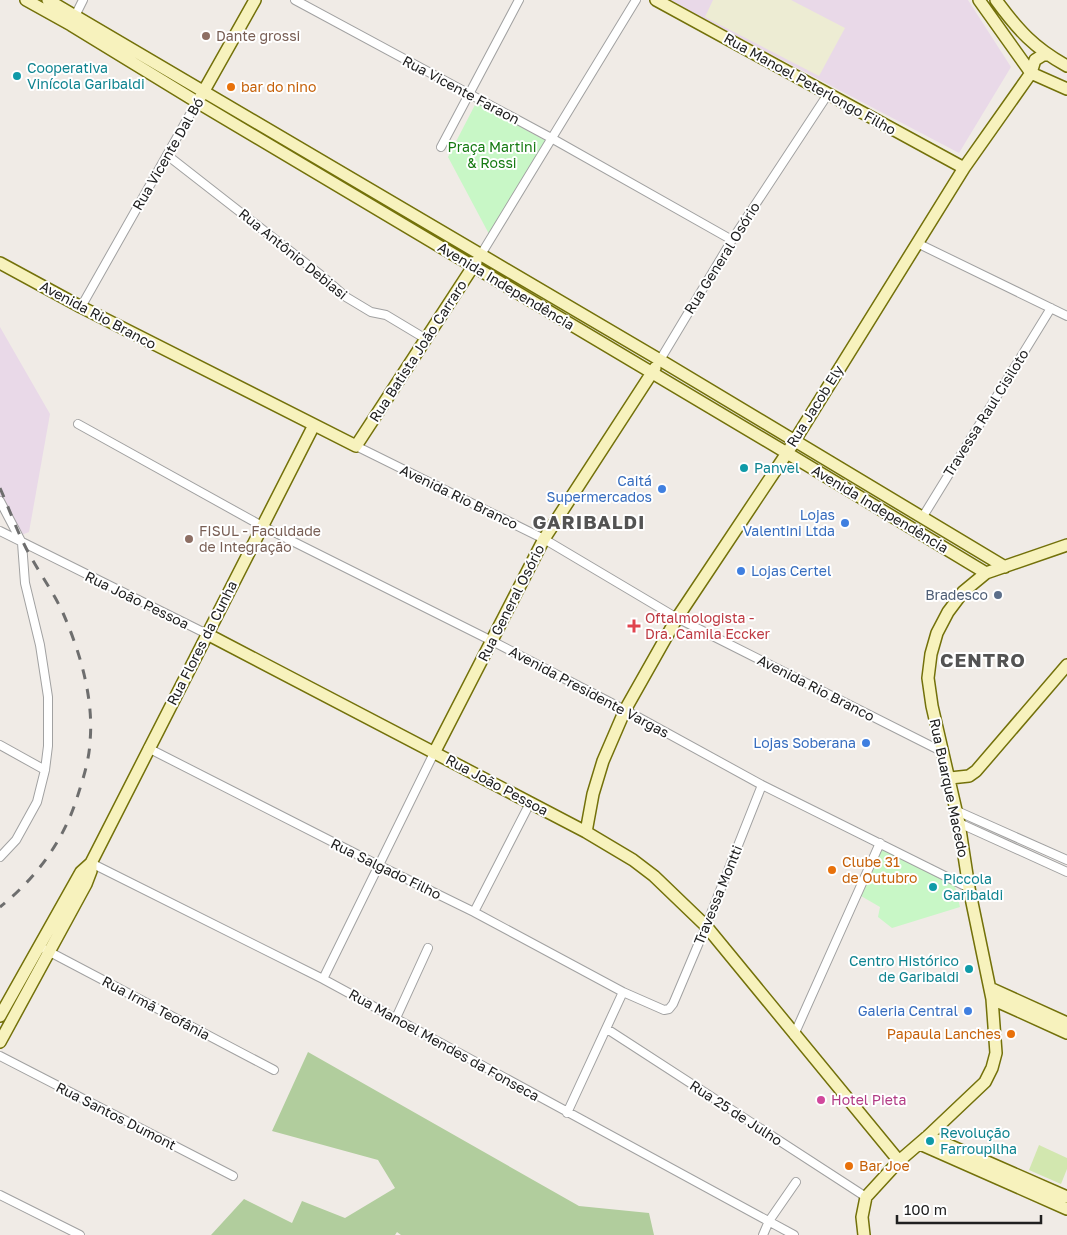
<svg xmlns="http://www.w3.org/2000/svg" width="1067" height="1235" viewBox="0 0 1067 1235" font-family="'Golos Text',sans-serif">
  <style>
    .industrial { fill: #e9d9e8 }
    .farmland { fill: #edecd3 }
    .grass { fill: #d2e7af }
    .forest { fill: #b1cd9d }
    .park { fill: #c8f7c6 }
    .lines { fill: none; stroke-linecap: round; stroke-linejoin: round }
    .street-casing { stroke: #a1a1a1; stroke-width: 10 }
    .secondary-casing { stroke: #73710a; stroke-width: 14 }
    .street { stroke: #fff; stroke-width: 8 }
    .secondary { stroke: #f7f2bd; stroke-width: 11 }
    .rail { stroke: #6e6e6e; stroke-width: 3; stroke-dasharray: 10 10; stroke-linecap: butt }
    .education-dot { fill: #8d6e63; stroke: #fff; stroke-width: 2 }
    .culture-dot { fill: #0f9aa8; stroke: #fff; stroke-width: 2 }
    .food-dot { fill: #e8710a; stroke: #fff; stroke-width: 2 }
    .shop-dot { fill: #3f7fe0; stroke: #fff; stroke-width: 2 }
    .service-dot { fill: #5c6f8a; stroke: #fff; stroke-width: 2 }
    .health-dot { fill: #e0444e; stroke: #fff; stroke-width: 2 }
    .hotel-dot { fill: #d1479c; stroke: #fff; stroke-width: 2 }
    .labels { text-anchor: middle; stroke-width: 4; stroke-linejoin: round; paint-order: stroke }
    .education-label { font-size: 14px; fill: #785e54; stroke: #fff; text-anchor: start }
    .culture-label { font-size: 14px; fill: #0d838f; stroke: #fff; text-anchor: start }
    .street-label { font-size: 14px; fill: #202020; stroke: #fff }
    .food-label { font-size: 14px; fill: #c56008; stroke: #fff; text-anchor: start }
    .park-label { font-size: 14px; fill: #157a11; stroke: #fff }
    .shop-label { font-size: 14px; fill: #366cbe; stroke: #fff; text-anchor: end }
    .service-label { font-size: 14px; fill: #4e5e75; stroke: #fff; text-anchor: end }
    .health-label { font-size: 14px; fill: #be3a42; stroke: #fff; text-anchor: start }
    .hotel-label { font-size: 14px; fill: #b23c85; stroke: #fff; text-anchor: start }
    .district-label { font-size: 19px; font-weight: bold; letter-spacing: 1px; fill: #535353; stroke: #fff }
  </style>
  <rect width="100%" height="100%" fill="#f0ebe6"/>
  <path class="industrial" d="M668,0h300l43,67 -52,86z
    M0,327l50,87 -21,118 -10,4 -19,-39z"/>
  <path class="farmland" d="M713,0h78l54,28 -26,48 -114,-59z"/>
  <path class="grass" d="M1039,1145l28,13v11l-6,15 -32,-14z"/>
  <path class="forest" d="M308,1052l271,154 70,7 5,22h-253l-4,-3 -2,3h-184l33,-36 48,24 10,-22 43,17 50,-30 -17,-28 -106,-29z"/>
  <path class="park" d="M476,103l70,38 -57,93 -41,-77z
    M882,848l73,38 5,21 -68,21 -14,-11 2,-10 -19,-11z"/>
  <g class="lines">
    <defs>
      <path id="street" d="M295,0l258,139 179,101
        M74,18l9,-18
        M441,147l78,-147
        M167,155l155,121 24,21 25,15 15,3 40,24
        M917,243l150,73
        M480,256l156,-256
        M81,307l116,-205
        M660,360l72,-120 96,-146
        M78,424l184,102 230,115 133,69 137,75 207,103
        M356,446l188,93 133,79 264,133
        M0,501l22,42 3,40 15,62 8,52v49l-3,24 -8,32 -21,38 -16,17
        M922,518l129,-210
        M0,531l207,103
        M0,745l45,25
        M148,748l230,117 96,47 149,80 41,18 5,-1 4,-5 33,-78 56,-141
        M957,811l110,49
        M959,823l108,49
        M91,863l232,116 471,256
        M474,912l56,-109
        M46,950l228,120
        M323,979l111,-226
        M396,1018l32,-70
        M607,1029l259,168
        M794,1035l86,-192
        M0,1056l233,120
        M567,1113l56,-121
        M0,1195l80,40
        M763,1235l6,-14 27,-39"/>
      <path id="secondary" d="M26,0l45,25 126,77 590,351 199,120
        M48,0l612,360 345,207
        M656,0l308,168
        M979,0l52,73 36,16
        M996,0c22,30 38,48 71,66
        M201,96l54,-96
        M0,263l81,44 275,139 120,-184
        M207,634l379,198 47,28 21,16 52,50 193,235
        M434,753l110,-214 111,-171
        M950,778l19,-2 7,-5 91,-106
        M586,832l7,-38 10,-33 22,-51 52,-92 110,-165 177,-285 67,-95 4,-13 8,-5h4
        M990,988l77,35
        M992,999l75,34
        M0,1016l81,-144 10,-9 223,-438
        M0,1042l86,-158 5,-13v-8
        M928,1136l139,61
        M920,1144l147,65
        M864,1235l-2,-18 4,-20 33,-36 29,-25 57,-54 7,-14 4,-15 -4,-54 -23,-111 -10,-65 -27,-117 -4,-28 3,-24 6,-21 11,-21 15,-20 23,-19 81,-28"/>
    </defs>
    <use href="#street" class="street-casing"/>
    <use href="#secondary" class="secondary-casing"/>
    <use href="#street" class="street"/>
    <use href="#secondary" class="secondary"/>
    <path class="rail" d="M0,488c8,18 15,38 24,56 11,23 28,45 39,69 17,39 31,85 27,129 -1,20 -8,40 -14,59 -14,42 -41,78 -76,106"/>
  </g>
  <g class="education-dot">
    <circle cx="206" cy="36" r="5"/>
    <circle cx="189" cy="539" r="5"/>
  </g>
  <g class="culture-dot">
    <circle cx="17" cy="76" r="5"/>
    <circle cx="744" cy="468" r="5"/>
    <circle cx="933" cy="887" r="5"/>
    <circle cx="969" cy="969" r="5"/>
    <circle cx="930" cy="1141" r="5"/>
  </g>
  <g class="food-dot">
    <circle cx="231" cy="87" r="5"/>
    <circle cx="832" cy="870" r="5"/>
    <circle cx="1011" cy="1034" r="5"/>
    <circle cx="849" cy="1166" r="5"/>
  </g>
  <g class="shop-dot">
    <circle cx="662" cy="489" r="5"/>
    <circle cx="845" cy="523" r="5"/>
    <circle cx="741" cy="571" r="5"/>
    <circle cx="866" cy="743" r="5"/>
    <circle cx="968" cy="1011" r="5"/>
  </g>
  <circle class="service-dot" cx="998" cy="595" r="5"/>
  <path class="health-dot" d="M631.5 618.5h5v5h5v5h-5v5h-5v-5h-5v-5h5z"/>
  <circle class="hotel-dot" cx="821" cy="1100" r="5"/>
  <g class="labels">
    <g class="education-label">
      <text x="216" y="41">Dante grossi</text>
      <text x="199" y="536">FISUL - Faculdade<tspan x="199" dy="16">de Integração</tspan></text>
    </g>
    <g class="culture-label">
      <text x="27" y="73">Cooperativa<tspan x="27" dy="16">Vinícola Garibaldi</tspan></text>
      <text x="754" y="473">Panvel</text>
      <text x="943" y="884">Piccola<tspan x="943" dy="16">Garibaldi</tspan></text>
      <text x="959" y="966" text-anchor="end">Centro Histórico<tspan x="959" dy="16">de Garibaldi</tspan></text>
      <text x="940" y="1138">Revolução<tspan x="940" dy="16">Farroupilha</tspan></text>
    </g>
    <g class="street-label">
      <text transform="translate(810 84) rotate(29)" y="5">Rua Manoel Peterlongo Filho</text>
      <text transform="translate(461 90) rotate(28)" y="5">Rua Vicente Faraon</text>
      <text transform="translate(168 154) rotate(-60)" y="5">Rua Vicente Dal Bó</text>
      <text transform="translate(293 254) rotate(39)" y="5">Rua Antônio Debiasi</text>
      <text transform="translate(722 258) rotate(-58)" y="5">Rua General Osório</text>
      <text transform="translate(506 286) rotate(31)" y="5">Avenida Independência</text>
      <text transform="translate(98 315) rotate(28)" y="5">Avenida Rio Branco</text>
      <text transform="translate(418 351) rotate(-57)" y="5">Rua Batista João Carraro</text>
      <text transform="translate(815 406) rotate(-58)" y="5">Rua Jacob Ely</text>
      <text transform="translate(986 413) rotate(-58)" y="5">Travessa Raul Cisiloto</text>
      <text transform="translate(459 497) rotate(26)" y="5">Avenida Rio Branco</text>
      <text transform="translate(880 509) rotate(31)" y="5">Avenida Independência</text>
      <text transform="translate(137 600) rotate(26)" y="5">Rua João Pessoa</text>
      <text transform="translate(511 603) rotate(-63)" y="5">Rua General Osório</text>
      <text transform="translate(202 643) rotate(-63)" y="5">Rua Flores da Cunha</text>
      <text transform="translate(816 688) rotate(27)" y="5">Avenida Rio Branco</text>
      <text transform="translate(589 692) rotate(28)" y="5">Avenida Presidente Vargas</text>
      <text transform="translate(497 785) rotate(28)" y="5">Rua João Pessoa</text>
      <text transform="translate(949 788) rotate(78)" y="5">Rua Buarque Macedo</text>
      <text transform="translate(386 869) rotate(26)" y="5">Rua Salgado Filho</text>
      <text transform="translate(718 895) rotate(-68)" y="5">Travessa Montti</text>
      <text transform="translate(156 1008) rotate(28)" y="5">Rua Irmã Teofânia</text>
      <text transform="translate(444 1045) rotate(29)" y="5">Rua Manoel Mendes da Fonseca</text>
      <text transform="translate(736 1113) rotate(33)" y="5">Rua 25 de Julho</text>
      <text transform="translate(116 1116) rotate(27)" y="5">Rua Santos Dumont</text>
    </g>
    <g class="food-label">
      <text x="241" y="92">bar do nino</text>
      <text x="842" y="867">Clube 31<tspan x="842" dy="16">de Outubro</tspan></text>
      <text x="1001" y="1039" text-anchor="end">Papaula Lanches</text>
      <text x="859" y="1171">Bar Joe</text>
    </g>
    <g class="park-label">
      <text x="492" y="152">Praça Martini<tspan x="492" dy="16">&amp; Rossi</tspan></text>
    </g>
    <g class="shop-label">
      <text x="652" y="486">Caitá<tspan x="652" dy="16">Supermercados</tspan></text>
      <text x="835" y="520">Lojas<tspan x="835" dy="16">Valentini Ltda</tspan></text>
      <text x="751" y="576" text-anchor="start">Lojas Certel</text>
      <text x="856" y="748">Lojas Soberana</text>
      <text x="958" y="1016">Galeria Central</text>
    </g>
    <g class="service-label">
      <text x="988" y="600">Bradesco</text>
    </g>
    <g class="health-label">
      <text x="645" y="623">Oftalmologista -<tspan x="645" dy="16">Dra. Camila Eccker</tspan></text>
    </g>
    <g class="hotel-label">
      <text x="831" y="1105">Hotel Pieta</text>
    </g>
    <g class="district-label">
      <text x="589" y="529">GARIBALDI</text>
      <text x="983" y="667">CENTRO</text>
    </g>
  </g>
  <path d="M897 1215v8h144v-8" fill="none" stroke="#202020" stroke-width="2.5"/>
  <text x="904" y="1215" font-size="15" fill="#202020" stroke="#ffffff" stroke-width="4" paint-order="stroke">100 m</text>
</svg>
